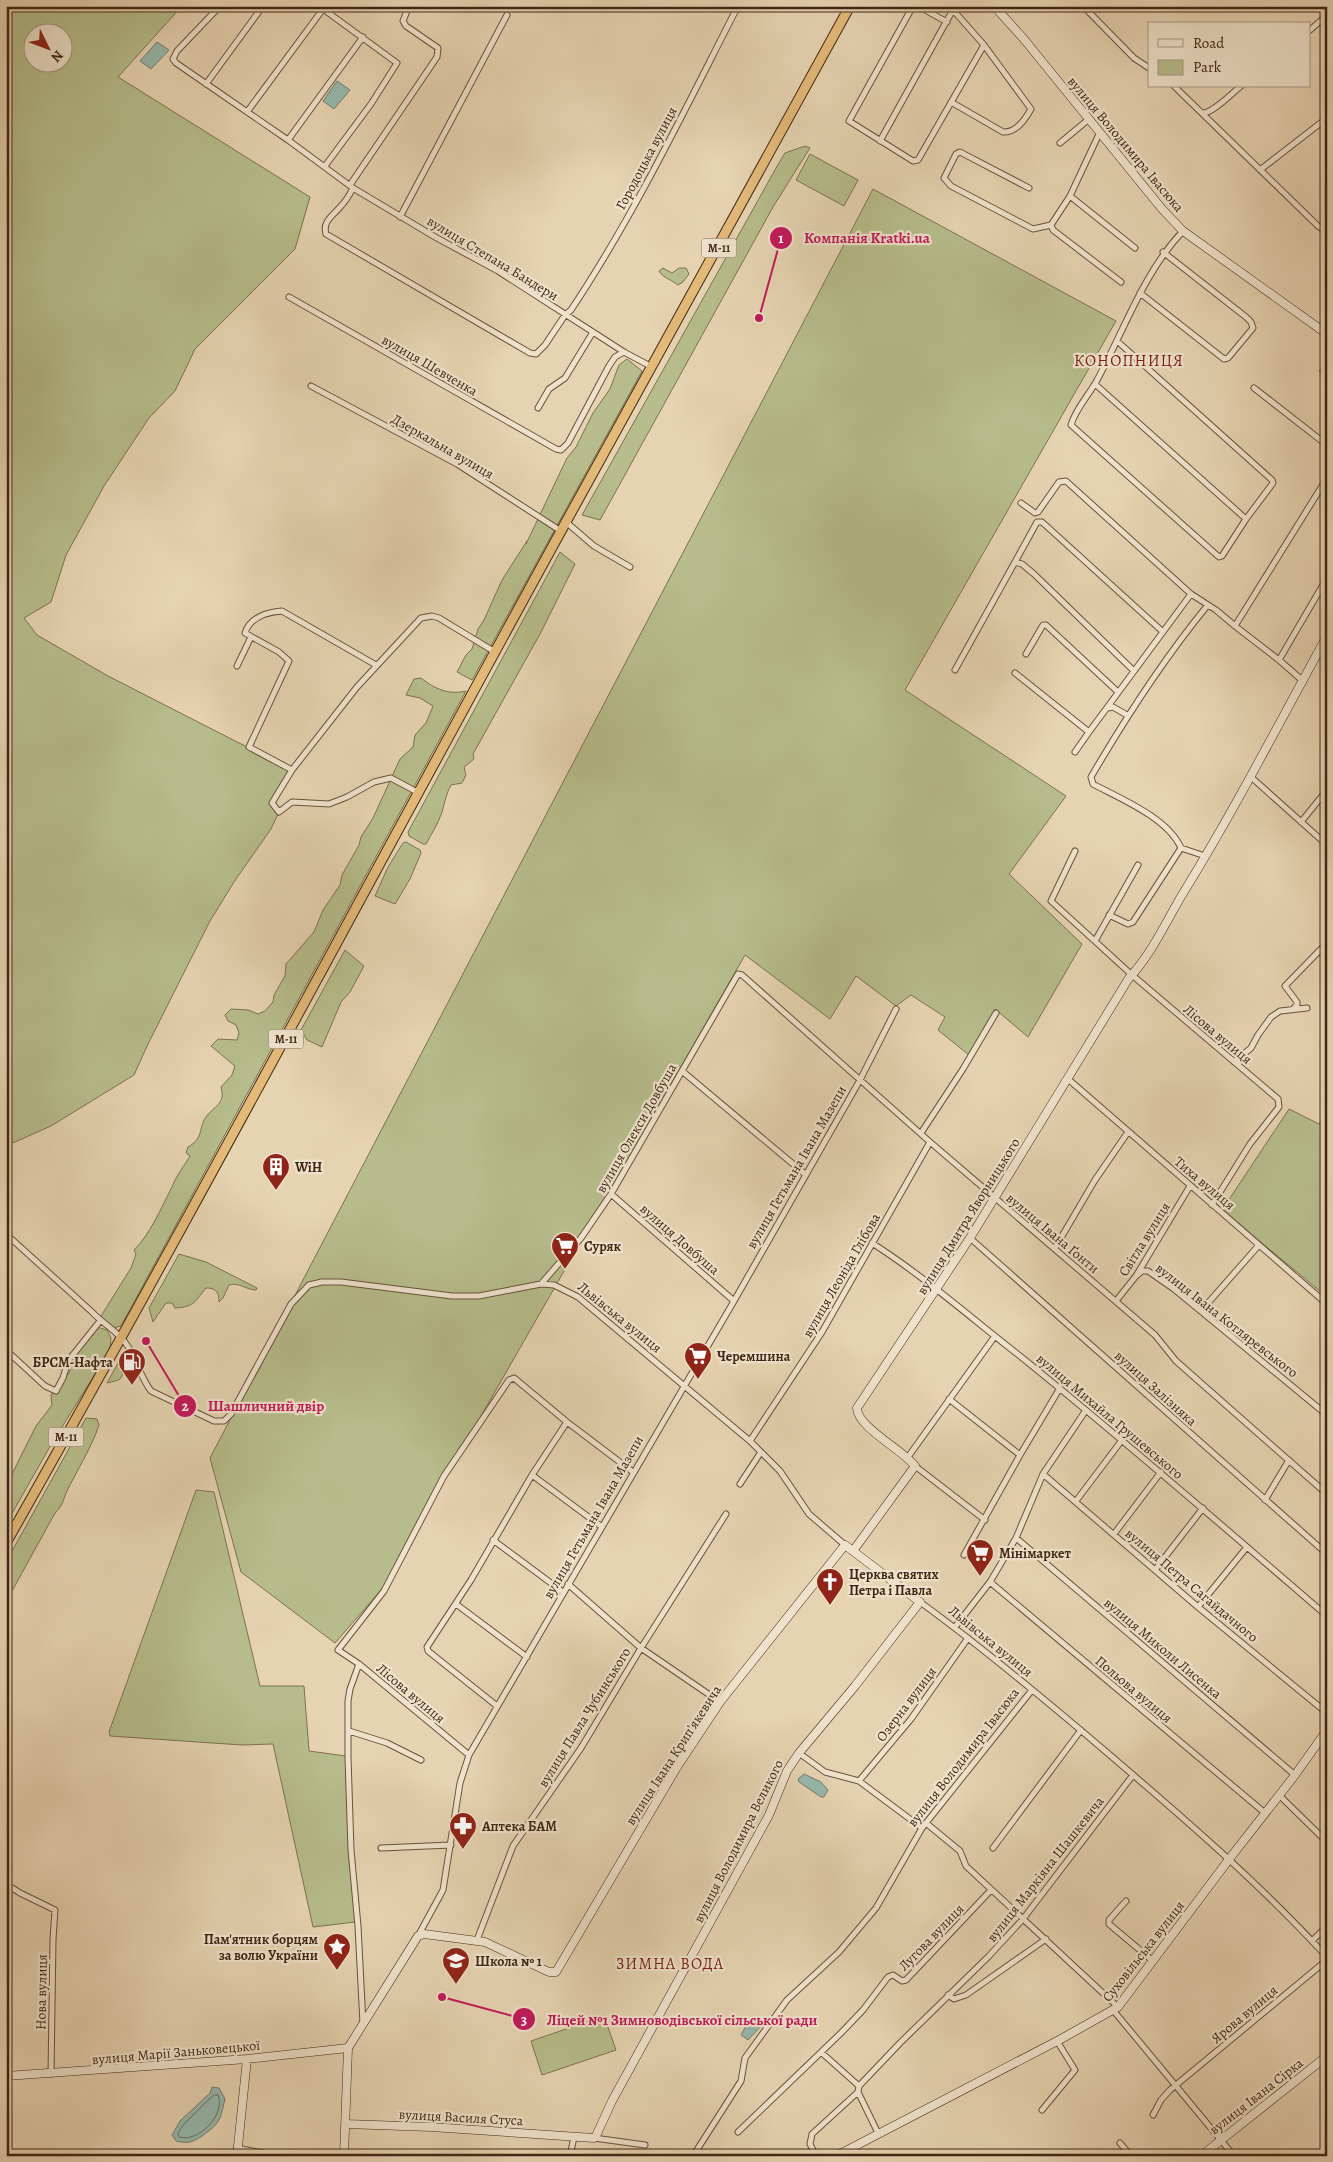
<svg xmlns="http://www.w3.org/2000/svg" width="1333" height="2162" viewBox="0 0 1333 2162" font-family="Alegreya,serif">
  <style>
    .green { fill: #b6bc8b; stroke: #7c7250; fill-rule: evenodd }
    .water { fill: #96b8ac; stroke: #747e6f }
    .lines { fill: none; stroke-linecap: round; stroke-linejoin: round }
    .shore { stroke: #6c7060; stroke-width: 1 }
    .street-casing { stroke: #6a523b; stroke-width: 7 }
    .secondary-casing { stroke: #412714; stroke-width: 9 }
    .highway-casing { stroke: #412714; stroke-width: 11 }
    .street { stroke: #efe2cc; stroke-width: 5 }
    .secondary { stroke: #efe2cc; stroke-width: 8 }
    .highway { stroke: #e3ba78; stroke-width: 9 }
    .labels { text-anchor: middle; stroke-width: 4.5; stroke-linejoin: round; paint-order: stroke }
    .shield { fill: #efe2cc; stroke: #755f4b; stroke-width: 1 }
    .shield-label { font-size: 12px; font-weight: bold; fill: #412714 }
    .street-label { font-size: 14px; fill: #412714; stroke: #efe2cc }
    .poi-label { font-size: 14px; font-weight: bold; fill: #412714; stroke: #efe2cc; text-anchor: start }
    .quarter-label { font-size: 16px; letter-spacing: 1px; fill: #7a1f14; stroke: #efe2cc }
    .leader { fill: none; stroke: #c2185b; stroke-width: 2 }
    .callout-dot { fill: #c2185b; stroke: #efe2cc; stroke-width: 2 }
    .mark-label { font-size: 15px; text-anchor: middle; font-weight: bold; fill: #fff }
    .callout-label { font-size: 15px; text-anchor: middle; font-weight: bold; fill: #c2185b; stroke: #efe2cc; stroke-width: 4.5; stroke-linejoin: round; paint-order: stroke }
  </style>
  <rect width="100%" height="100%" fill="#e6d3b1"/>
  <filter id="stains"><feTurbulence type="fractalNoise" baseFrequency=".004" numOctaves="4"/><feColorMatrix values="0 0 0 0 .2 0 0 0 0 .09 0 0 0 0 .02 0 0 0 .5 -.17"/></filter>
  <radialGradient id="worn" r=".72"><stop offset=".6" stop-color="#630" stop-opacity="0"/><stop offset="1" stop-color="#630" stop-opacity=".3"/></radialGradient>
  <path class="green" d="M6,6h176l-64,71 192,120 -15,52 -100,100 -20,42 -26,27 -45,68 -38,69 -15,47 -27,16 13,17 71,41 184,94 -20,33 7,9 -8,17 -37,53 -24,39 -62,123 -14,31 -83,51 -45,20zM32,32h30v30h-30z
    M805,146l5,2 -37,59 -173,313 -18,-5 198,-354 5,-8z
    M810,154l48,26 -14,26 -48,-26z
    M873,189l243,132 -211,369 161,106 -57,78 73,70 -54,93 -33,-28 -26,46 -31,-25 7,-13 -34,-22 -15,11 -40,-30 -26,43 -85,-64 -363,634 -47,54 -94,-71 -31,-114z
    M663,268l9,5 7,-5h7l3,6 -6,8 -5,3c-6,-5 -15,-7 -19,-14z
    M627,359l15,12 -170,309 -15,-8 9,-17 6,-6 6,-20 6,-9 18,-40 25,-39 -1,3 41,-86 9,-11 17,-34 17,-24 9,-24z
    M560,552l15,12 -35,70 -67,120 1,5 -10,8 2,8 -4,8 -11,2c-5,9 -6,17 -9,27 -4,12 -10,21 -16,32h-3l-14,-8 -1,-4z
    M421,678c14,11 27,17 45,13l-345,635 -8,2 -11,-6 -1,-6 30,-48 5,-14 -2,-4c17,-17 27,-42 38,-63 4,-11 12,-21 18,-31l-4,-3 2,-6c16,-9 10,-18 18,-30 8,-11 20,-13 15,-30l11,-12 3,-9 -24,-20 7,-7 19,1 2,-7 -3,-8 -8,-4 -3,-6 6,-6 17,1 10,4 7,-3 8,-9 1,-7 11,-19 1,-12 28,-32 9,-22 17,-25 2,-10 17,-30 2,-8 12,-19 27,-59 13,-12 2,-12 11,-12 7,-17 -13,-8 -14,-3 8,-16z
    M406,842l14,8 1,3 -11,26 -15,25 -20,-8 13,-29 15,-24z
    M345,950l19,16 -14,26 -9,10 -19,45 -15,-7 -6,-10z
    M1289,1109l30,15 8,-13v186l-105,-87z
    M179,1254l27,8 51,26 -1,2c-9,0 -17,-8 -27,-5l-6,13 -4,4c0,-10 -3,-14 -13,-14 -11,13 -11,19 -31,20l-3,-5h-6l-13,19 -4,-14z
    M94,1326l13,4 4,8 -1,12 -58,93 -46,81v-38l5,-6 2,-8 23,-46 16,-21 -1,-10 18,-22 7,-23z
    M123,1354l5,4 -1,12 -4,-2 -2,4 3,1 -5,7 -12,3z
    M86,1418l11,1 2,6c-8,24 -22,45 -33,68 -3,8 -4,14 -11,20l-49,89v-40z
    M196,1490l18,2 46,194h44l5,65 37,5 9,166 -42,5 -40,-183 -31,1 -132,-9 -1,-4z
    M604,2016l12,34 -74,25 -11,-34z"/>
  <path class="water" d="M157,42l12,8 -18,19 -11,-8z
    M337,81l13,9 -16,19 -11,-8z
    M804,1774l17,8 7,8 -4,7h-3l-22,-15 -1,-3z
    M750,2019l12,6 -14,15 -7,-5z
    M212,2087l7,1 6,11c-5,22 -5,24 -23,37 -9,6 -14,8 -26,5l-4,-6 8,-14 30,-28z"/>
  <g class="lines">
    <path class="shore" d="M214,2095h4c8,20 -20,48 -39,42l-1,-4 6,-9z"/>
    <defs>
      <path id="street" d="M220,6l-43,45 -4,8 3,4 112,77 65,48 82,49 63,34 126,81 28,15
        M319,6l78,57 -26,41 -46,62
        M913,6l-64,115 64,40 5,-1 66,-115
        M918,6l29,16
        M1083,6l51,52 15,10
        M1309,31l18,-16
        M206,84l57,-78
        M1174,86l144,140 9,6
        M951,102l52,30c13,1 22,-12 28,-23l-47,-64 -31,-35
        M247,112l76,-103
        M1202,113c10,1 30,-20 39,-27
        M288,140l75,-103
        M880,141l75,-135
        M1060,143l29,-24
        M1260,170l67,-52
        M350,185l87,-128 1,-9 -32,-22 -3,-5 6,-15
        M353,188c-3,6 -7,13 -12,18 -7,9 -19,15 -15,28l204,119 6,1 9,-9 20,-30 6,-5c64,-96 114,-201 167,-304
        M1029,188l-69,-36 -4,2 -12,24 7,8 82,43 18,-4 19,-29 30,-64
        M1070,196l65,52
        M400,217l107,-202
        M1051,225l2,5 68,52
        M1183,231c-40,42 -59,100 -87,151 -8,14 -21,28 -25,43l148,132 3,-1 24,-37
        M1140,293l84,66 4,-1 25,-30 -2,-6 -5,-5 -83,-65
        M289,297l267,152 5,1 7,-7 41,-77 6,-9 9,-5
        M1323,371l4,3
        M1095,384l151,135 27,-36 -1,-3 -155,-139
        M311,386l146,78 104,67
        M1254,388l73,57
        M538,408l11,-19 16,-11 28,-46
        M1327,478l-92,148 44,34 48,-82
        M1021,503l14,10 3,-1 21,-30 7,-1 125,113 25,16 19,16
        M566,522l28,24 36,21
        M1026,654l17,-29h3l72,67
        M1279,660l24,21
        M376,665l-94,-54c-14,1 -32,6 -37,22l34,19 10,9 -40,86 43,23 -20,33 7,9 13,-10 37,2 18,-7 27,-15 17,-4 28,15
        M237,666l14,-29
        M955,670l60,-108
        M1134,671l-100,-97 -12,-10 -7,-2 22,-40h5l120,109
        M1015,673l74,59 102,-138
        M1108,708l5,-1 14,8
        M1075,752l14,-20
        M292,770l65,-83 64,-69 11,-2 7,2 56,34
        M1251,777l76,68
        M1301,822l26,-32
        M1181,848l24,8
        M1075,851l-24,50 81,74 146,124 1,8 -29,37 -38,61
        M1109,915l19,9 5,-2 48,-74c-13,-30 -60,-49 -88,-64l-2,-7c35,-60 72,-117 116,-171
        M1095,941l43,-76
        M1292,1010l5,-5v-3l-12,-16 36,-37 2,-1 4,3
        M1234,1062l17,-14 7,-13 13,-18 9,-6 27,-3
        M682,1071l123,103
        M1068,1079l259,225
        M921,1133l42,-64 33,-56
        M611,1194l123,107
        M6,1234l86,78c11,12 27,20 35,33 10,14 13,32 24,46l63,30h10l7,-7 60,-110 18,-19 13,-3h19l111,14h27l62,-12 13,1 24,12 172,144 30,30 29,43 36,31
        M970,1238l357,316
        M872,1243c53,34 99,75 148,113 104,84 205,172 307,260
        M1055,1248l40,-68 33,-48
        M1136,1276l6,-5h6l26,18 153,126
        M541,1284l40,-46 30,-44 127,-220 4,1 188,167 225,193 21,26 151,133
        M1116,1301l20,-25 54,-90
        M1201,1311l58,-66
        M6,1350l39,36 11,5 7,-13 5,-17 32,-40
        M949,1399l71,56
        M750,1441l72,-109 108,-190
        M908,1457l87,-121
        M915,1466l70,54
        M1043,1474l155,133 129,106
        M532,1475l70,52
        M740,1484l21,-32
        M1265,1500l24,-40
        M1076,1501l46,-61
        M1114,1534l47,-62
        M1016,1538l279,237
        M493,1540l70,52
        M964,1555l56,-100 40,-67
        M1155,1570l48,-62
        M990,1582l275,231
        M568,1584l73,64 79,54
        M920,1602c66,48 129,101 191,154 75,64 149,128 216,201
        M456,1604l71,53
        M1198,1607l49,-60
        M955,1627l35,-45 26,-44 27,-64 43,-64
        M359,1664l-9,25 -2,12v56l3,93 7,76 5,98
        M497,1706l-69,-55 -1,-4 44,-67 61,-105 35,-53
        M349,1731l38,12 34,17
        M799,1753l26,19 34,9 63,47
        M469,1755l-110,-91 -21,-14 46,-59 60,-115 65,-96 5,-2 53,44 66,50
        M859,1781l52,-62 57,-81
        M1280,1796l47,46
        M926,1823l34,28 6,15 152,141
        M381,1848l70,-3
        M993,1848l88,-118
        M6,1884l14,9 35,17 -2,29 -2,135
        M1126,1901l-17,19v4l44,37
        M418,1936l25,-46 17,-107 9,-28 265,-454 126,-221 36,-71
        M477,1940l36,-94 68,-98 60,-100 85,-134
        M1312,1941l15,-15
        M948,1995l6,4 12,-4 80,-56
        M1113,2010l121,146
        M822,2053l37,33
        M858,2092l20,41
        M1042,2110l33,-40 -18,-29
        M1153,2115l8,-15 9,-10 157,-130
        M738,2132l103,-99 22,-23 25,-33 5,-2 9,6 4,-1 85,-90
        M594,2138l51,7
        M1120,2143l11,13
        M237,2148l41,8
        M570,2156l4,-19
        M693,2156l48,-75 4,-23 42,-58 52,-48 37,-44 46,-80 110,-138
        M816,2156l-6,-12 2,-10 46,-42 1,-6 41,-43 89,-87 34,-37 110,-144"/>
      <path id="secondary" d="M994,6l29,32 139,171 21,22 144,103
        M853,1551l62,-85c-12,-16 -58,-39 -58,-58l113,-170 159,-260c22,-23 37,-56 53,-83 52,-84 97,-172 145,-259
        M6,2076l241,-17 101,-11
        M346,2124l85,3 163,11 2,-2 16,-35 157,-286 18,-44 12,-18 56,-67 65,-84 -75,-57 -125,157 -43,65 -121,205h-7l-64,-30 -61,-8 -6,2 -70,112
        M237,2156l10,-97
        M344,2156l4,-108
        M836,2156l225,-117 57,-32 112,-149 65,-83 32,-45
        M1201,2156l126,-100"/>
      <path id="highway" d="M6,1543c190,-335 370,-675 555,-1012 96,-175 194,-349 289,-525"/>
    </defs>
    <use href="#street" class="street-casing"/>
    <use href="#secondary" class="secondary-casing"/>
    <use href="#highway" class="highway-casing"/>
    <use href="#street" class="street"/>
    <use href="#secondary" class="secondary"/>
    <use href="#highway" class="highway"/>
  </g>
  <defs>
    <symbol id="building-pin" viewBox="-11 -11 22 30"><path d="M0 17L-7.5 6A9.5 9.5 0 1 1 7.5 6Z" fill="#8f2418" stroke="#efe2cc"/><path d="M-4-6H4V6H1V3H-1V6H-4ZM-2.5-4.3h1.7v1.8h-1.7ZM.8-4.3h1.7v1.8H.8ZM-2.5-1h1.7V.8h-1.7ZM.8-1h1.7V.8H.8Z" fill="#fff"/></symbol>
    <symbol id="supermarket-pin" viewBox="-11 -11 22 30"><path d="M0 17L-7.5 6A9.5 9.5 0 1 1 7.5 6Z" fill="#8f2418" stroke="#efe2cc"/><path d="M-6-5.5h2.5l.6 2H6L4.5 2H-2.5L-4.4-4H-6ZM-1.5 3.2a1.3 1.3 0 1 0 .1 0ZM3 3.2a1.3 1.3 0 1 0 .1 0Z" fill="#fff"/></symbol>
    <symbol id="fuel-pin" viewBox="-11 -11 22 30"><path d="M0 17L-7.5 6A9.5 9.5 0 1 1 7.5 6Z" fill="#8f2418" stroke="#efe2cc"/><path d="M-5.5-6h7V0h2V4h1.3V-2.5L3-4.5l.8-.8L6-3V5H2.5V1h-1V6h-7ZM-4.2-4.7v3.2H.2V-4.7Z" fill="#fff"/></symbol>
    <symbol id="church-pin" viewBox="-11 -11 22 30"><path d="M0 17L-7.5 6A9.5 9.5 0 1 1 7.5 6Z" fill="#8f2418" stroke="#efe2cc"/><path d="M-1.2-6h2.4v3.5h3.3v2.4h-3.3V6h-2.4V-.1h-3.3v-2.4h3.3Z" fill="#fff"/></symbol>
    <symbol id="pharmacy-pin" viewBox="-11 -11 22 30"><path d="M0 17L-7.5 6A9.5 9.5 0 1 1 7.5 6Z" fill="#8f2418" stroke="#efe2cc"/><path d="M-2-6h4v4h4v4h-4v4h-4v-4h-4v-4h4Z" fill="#fff"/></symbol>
    <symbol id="sight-pin" viewBox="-11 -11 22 30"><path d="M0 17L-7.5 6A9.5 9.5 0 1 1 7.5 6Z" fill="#8f2418" stroke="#efe2cc"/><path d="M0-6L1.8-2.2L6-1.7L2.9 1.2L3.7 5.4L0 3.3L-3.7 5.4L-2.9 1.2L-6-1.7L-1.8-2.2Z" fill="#fff"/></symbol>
    <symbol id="school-pin" viewBox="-11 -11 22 30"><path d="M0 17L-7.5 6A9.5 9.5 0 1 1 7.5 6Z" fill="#8f2418" stroke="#efe2cc"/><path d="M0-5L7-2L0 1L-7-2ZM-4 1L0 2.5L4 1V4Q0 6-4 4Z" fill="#fff"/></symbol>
  </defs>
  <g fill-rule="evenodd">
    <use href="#building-pin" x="260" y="1151" width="32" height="43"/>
    <use href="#supermarket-pin" x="549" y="1230" width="32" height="43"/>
    <use href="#supermarket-pin" x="682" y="1340" width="32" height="43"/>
    <use href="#fuel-pin" x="116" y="1346" width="32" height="43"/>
    <use href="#supermarket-pin" x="964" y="1537" width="32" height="43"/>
    <use href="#church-pin" x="814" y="1566" width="32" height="43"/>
    <use href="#pharmacy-pin" x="447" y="1810" width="32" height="43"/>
    <use href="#sight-pin" x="321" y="1931" width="32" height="43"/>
    <use href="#school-pin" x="440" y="1945" width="32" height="43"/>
  </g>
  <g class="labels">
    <g class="shield">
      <rect x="701.5" y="238.5" width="35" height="19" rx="4"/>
      <rect x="268.5" y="1029.5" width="35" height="19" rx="4"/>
      <rect x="48.5" y="1427.5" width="35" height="19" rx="4"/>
    </g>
    <g class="shield-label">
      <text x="719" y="252">М-11</text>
      <text x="286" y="1043">М-11</text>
      <text x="66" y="1441">М-11</text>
    </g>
    <g class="street-label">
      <text transform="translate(1126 144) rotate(50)" y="5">вулиця Володимира Івасюка</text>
      <text transform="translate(646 158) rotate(-62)" y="5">Городоцька вулиця</text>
      <text transform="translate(493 258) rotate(31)" y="5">вулиця Степана Бандери</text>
      <text transform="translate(430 365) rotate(30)" y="5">вулиця Шевченка</text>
      <text transform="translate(443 446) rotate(30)" y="5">Дзеркальна вулиця</text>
      <text transform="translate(1218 1034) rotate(40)" y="5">Лісова вулиця</text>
      <text transform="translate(636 1128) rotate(-60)" y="5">вулиця Олекси Довбуша</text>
      <text transform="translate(796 1167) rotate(-60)" y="5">вулиця Гетьмана Івана Мазепи</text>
      <text transform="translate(1205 1183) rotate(40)" y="5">Тиха вулиця</text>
      <text transform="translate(968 1216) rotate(-58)" y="5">вулиця Дмитра Яворницького</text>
      <text transform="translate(1053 1233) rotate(40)" y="5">вулиця Івана Ґонти</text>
      <text transform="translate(680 1239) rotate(41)" y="5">вулиця Довбуша</text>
      <text transform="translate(1144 1239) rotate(-58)" y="5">Світла вулиця</text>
      <text transform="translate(841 1275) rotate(-60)" y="5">вулиця Леоніда Глібова</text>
      <text transform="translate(620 1317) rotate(39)" y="5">Львівська вулиця</text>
      <text transform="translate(1227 1320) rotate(38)" y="5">вулиця Івана Котляревського</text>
      <text transform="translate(1156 1388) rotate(42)" y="5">вулиця Залізняка</text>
      <text transform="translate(1110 1416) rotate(40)" y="5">вулиця Михайла Грушевського</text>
      <text transform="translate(593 1517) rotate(-60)" y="5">вулиця Гетьмана Івана Мазепи</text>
      <text transform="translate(1192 1585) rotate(40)" y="5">вулиця Петра Сагайдачного</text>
      <text transform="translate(991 1641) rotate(39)" y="5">Львівська вулиця</text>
      <text transform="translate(1163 1648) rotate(40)" y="5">вулиця Миколи Лисенка</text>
      <text transform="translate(1134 1689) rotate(40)" y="5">Польова вулиця</text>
      <text transform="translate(411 1693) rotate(40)" y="5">Лісова вулиця</text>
      <text transform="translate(906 1704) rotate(-53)" y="5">Озерна вулиця</text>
      <text transform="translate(584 1717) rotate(-58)" y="5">вулиця Павла Чубинського</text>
      <text transform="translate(673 1755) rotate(-57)" y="5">вулиця Івана Крипʼякевича</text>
      <text transform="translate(963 1757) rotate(-52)" y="5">вулиця Володимира Івасюка</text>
      <text transform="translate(738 1841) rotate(-63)" y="5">вулиця Володимира Великого</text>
      <text transform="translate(1045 1869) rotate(-52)" y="5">вулиця Маркіяна Шашкевича</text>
      <text transform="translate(931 1937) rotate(-46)" y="5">Лугова вулиця</text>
      <text transform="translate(1143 1951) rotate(-52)" y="5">Суховільська вулиця</text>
      <text transform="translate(41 1992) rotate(-89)" y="5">Нова вулиця</text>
      <text transform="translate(1244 2014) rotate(-40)" y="5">Ярова вулиця</text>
      <text transform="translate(176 2052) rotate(-5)" y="5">вулиця Марії Заньковецької</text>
      <text transform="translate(1256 2096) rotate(-38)" y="5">вулиця Івана Сірка</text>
      <text transform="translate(461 2117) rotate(3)" y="5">вулиця Василя Стуса</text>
    </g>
    <g class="poi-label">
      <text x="295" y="1172">WiH</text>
      <text x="584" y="1251">Суряк</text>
      <text x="717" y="1361">Черемшина</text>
      <text x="113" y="1367" text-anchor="end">БРСМ-Нафта</text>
      <text x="999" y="1558">Мінімаркет</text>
      <text x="849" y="1579">Церква святих<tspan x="849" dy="16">Петра і Павла</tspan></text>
      <text x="482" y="1831">Аптека БАМ</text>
      <text x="318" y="1944" text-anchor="end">Пам'ятник борцям<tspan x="318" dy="16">за волю України</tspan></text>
      <text x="475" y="1966">Школа № 1</text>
    </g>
    <g class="quarter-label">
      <text x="1129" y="366">КОНОПНИЦЯ</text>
      <text x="670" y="1969">ЗИМНА ВОДА</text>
    </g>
  </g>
  <path class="leader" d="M759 318L781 238M146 1341L185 1406M442 1997L524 2019"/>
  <g class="callout-dot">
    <circle cx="759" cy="318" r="5"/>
    <circle cx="146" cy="1341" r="5"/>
    <circle cx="442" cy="1997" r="5"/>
    <circle cx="781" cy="238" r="12"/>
    <circle cx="185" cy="1406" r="12"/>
    <circle cx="524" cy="2019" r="12"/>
  </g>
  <g class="mark-label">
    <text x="781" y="243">1</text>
    <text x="185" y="1411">2</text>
    <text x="524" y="2025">3</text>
  </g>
  <g class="callout-label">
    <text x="867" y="243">Компанія Kratki.ua</text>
    <text x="266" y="1411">Шашличний двір</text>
    <text x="682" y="2025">Ліцей №1 Зимноводівської сільської ради</text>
  </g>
  <rect width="1333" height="2162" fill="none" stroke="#e6d3b1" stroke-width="25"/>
  <rect x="8" y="8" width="1318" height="2147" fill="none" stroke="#412714" stroke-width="2.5"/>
  <rect x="12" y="12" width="1308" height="2137" fill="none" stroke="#412714"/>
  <rect x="1148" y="22" width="162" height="65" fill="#efe2cc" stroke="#a99782"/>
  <rect x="1158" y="39" width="25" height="8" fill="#efe2cc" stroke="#a99782"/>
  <text x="1193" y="48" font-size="15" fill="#412714">Road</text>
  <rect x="1158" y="60" width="25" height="15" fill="#b6bc8b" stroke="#a99782"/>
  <text x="1193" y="72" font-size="15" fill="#412714">Park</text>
  <g transform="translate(48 48) rotate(132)"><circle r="24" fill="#efe2cc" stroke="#a99782"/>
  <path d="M0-4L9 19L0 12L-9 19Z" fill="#8f2418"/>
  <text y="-8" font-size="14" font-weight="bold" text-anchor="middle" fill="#412714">N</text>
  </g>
  <rect width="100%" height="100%" filter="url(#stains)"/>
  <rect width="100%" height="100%" fill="url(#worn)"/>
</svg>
